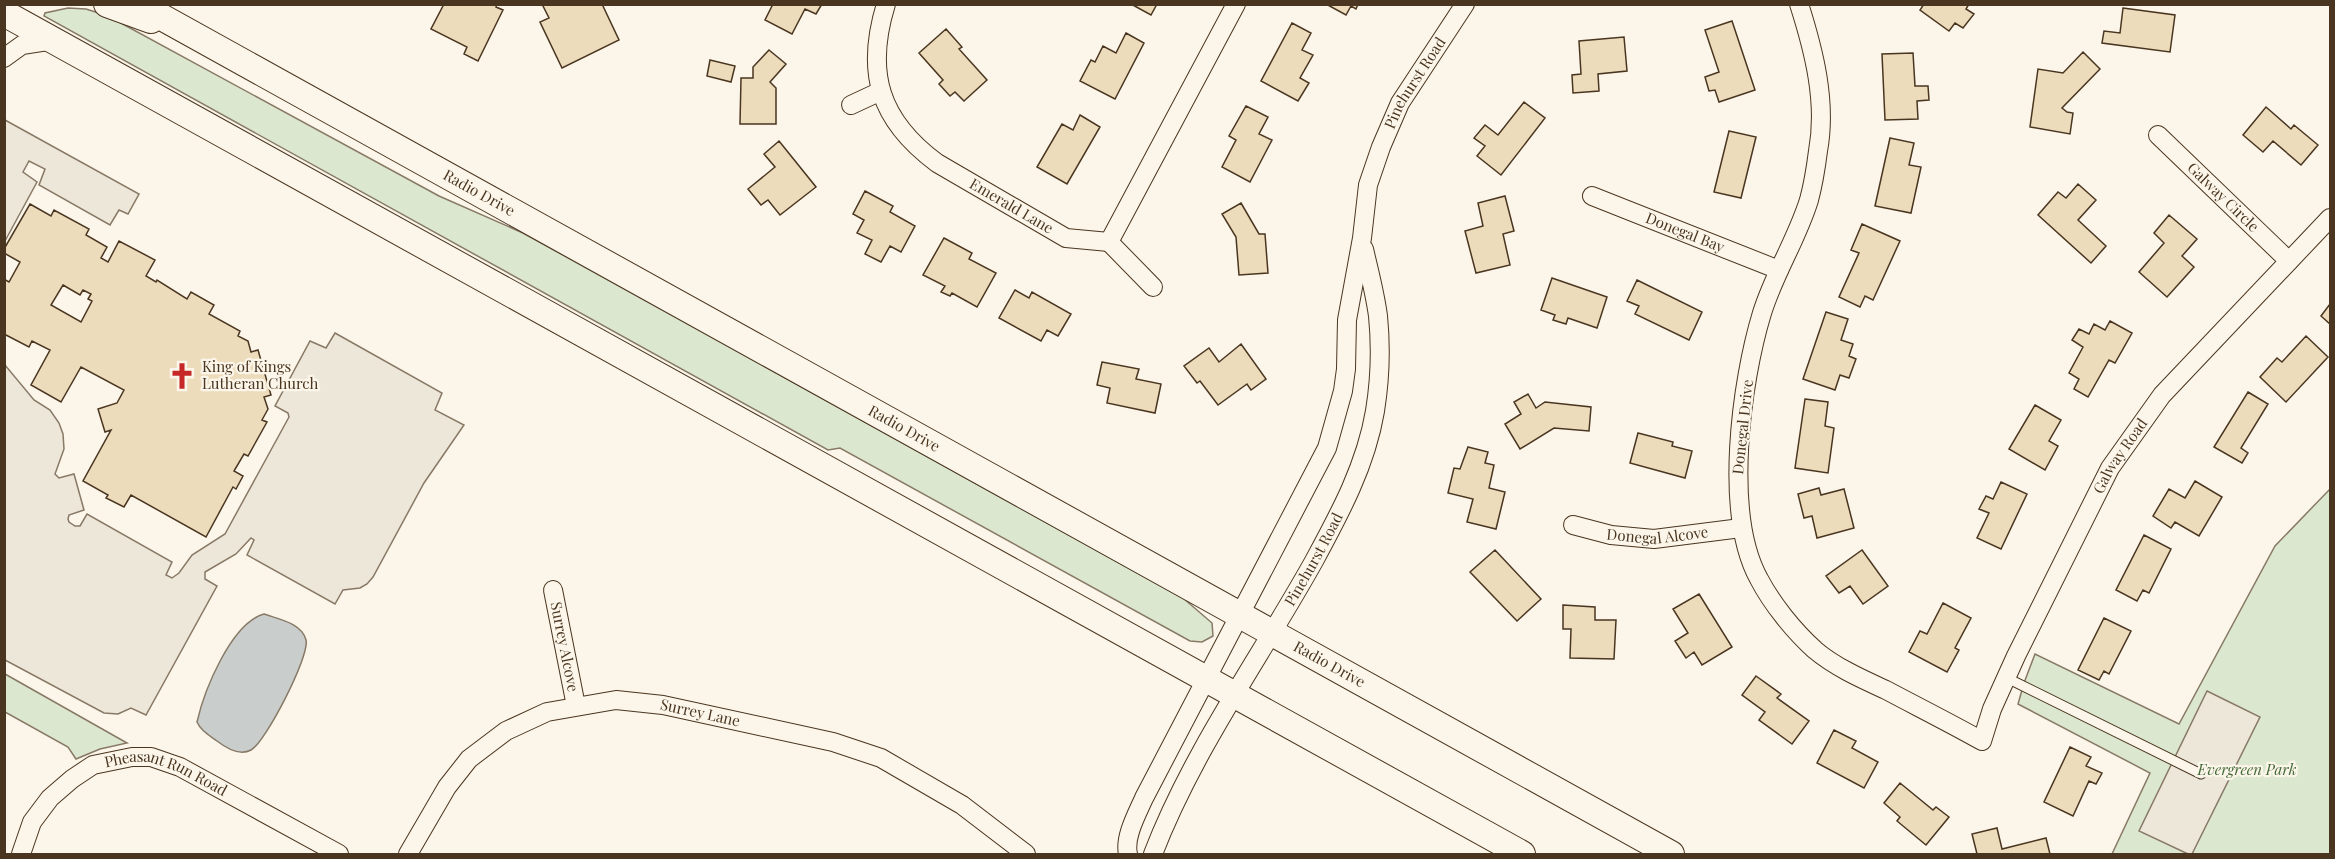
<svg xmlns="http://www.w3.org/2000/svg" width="2335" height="859" viewBox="0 0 2335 859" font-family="'Playfair Display',serif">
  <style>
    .green { fill: #dce7d0; stroke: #887966; stroke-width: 1.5 }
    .parking { fill: #ede7d9; stroke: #887966; stroke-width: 1.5 }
    .water { fill: #c9cecd; stroke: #887966; stroke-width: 1.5 }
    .building { fill: #ecdcbc; stroke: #4a3520; stroke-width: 1.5; fill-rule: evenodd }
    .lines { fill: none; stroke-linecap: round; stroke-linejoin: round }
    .service-casing { stroke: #4a3520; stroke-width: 11 }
    .minor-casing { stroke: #4a3520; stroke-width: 20 }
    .secondary-casing { stroke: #4a3520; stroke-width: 28 }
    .service { stroke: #fbf6e9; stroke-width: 9 }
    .minor { stroke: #fbf6e9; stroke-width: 18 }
    .secondary { stroke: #fbf6e9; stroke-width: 26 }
    .labels { text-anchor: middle; stroke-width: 4.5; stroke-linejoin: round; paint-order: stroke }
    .street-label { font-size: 15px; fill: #4a3520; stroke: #fbf6e9 }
    .poi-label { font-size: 15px; fill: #4a3520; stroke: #fbf6e9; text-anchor: start }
    .park-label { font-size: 15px; font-style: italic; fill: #436837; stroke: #fbf6e9 }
  </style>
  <rect width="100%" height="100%" fill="#fbf6e9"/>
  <path class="green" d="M68,8l18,1 22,7 331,180 84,37 660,365 29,25 1,13 -11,6 -12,-1 -350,-193 -12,2 -784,-434 1,-3z
    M2330,489v365h-218l38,-81 -132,-69 6,-21 11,-29 144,70 96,-178z
    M5,674l122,69 -27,6 -24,10 -8,-12 -63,-35z"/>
  <path class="parking" d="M5,120l134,74 -11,20 -9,-4 -9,15 -71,-40 6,-16 -16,-8 -6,11 14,10 -32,59z
    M335,333l107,60 -7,17 29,15 -40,58 -51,94 -6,7 -7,4 -17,2 -8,14 -88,-49 7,-15 -3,-2 -15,16 -31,18v7l12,7 -71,129 -15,-7 -13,6 -14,-1 -99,-53v-295l29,35 16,10 9,13 4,11 1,15 -9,25 4,4 15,-4 10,36 -15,5 -1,4 1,3 6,4h5l7,-12 85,48 -6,13 6,3 7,-5 13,-18 33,-21 64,-117 -1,-4 -13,-7 35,-65 16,7z
    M2207,691l53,26 -68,137h-4l-49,-23z"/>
  <path class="water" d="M264,614c14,5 38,9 42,26 4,16 -41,103 -55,110 -11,6 -25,-2 -34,-9 -8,-6 -16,-10 -20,-19 7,-31 34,-99 67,-108z"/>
  <path class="building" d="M444,4h53l-1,3 7,3 -25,51 -14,-7 3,-7 -36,-18z
    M542,4h60l17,36 -57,28 -22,-46 9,-4z
    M773,4h49l-6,10 -11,-5 -13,25 -27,-14z
    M1131,4h26l-6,11z
    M1326,4h32l-2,5 -5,-3 -5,9z
    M1924,4h45l-3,5 8,5 -11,14 -8,-5 -6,8 -29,-21z
    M2123,8l52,7 -5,37 -68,-9 2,-12 16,2z
    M1732,21l23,69 -36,12 -4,-12 -6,1 -4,-14 14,-5 -14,-42z
    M1292,23l19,10 -9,17 11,5 -13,23 9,5 -11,18 -37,-20z
    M946,29l16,18 -3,2 28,31 -23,21 -9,-9 -5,4 -11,-12 4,-4 -24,-27z
    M1126,33l18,10 -29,56 -35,-18 11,-21 4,2 8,-16 13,7z
    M1624,37l3,34 -29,3 1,17 -26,2 -1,-18 9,-1 -2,-33z
    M769,50l17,14 -16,18 6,6v36h-36l1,-46h12v-11z
    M2083,52l17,17 -38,39 5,4 6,1 -3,21 -40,-7 8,-58 25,4z
    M1913,53l2,33h13l1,14 -12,1 1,18 -33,1 -3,-66z
    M710,60l25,6 -4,16 -24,-6z
    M1524,102l21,16 -44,57 -24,-19 8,-10 -11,-8 11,-13 13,10z
    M1246,106l22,11 -9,17 13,6 -22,42 -28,-15 14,-27 -7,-4z
    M2266,107l25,22 3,-4 24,20 -17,20 -28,-24 -10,11 -20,-17z
    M1080,115l20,12 -33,57 -30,-17 25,-43 11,6z
    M1729,131l27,6 -15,61 -27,-6z
    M1890,138l24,5 -5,22 12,2 -10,46 -36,-7z
    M779,141l37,46 -36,28 -12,-15 -7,5 -13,-16 27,-22 -11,-13z
    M2078,184l18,16 -18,20 28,26 -15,17 -53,-48 20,-23 8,6z
    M865,191l28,15 -3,6 25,14 -14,26 -11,-6 -9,16 -16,-8 7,-14 -15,-7 7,-13 -11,-6z
    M1505,196l9,35 -11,3 7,31 -34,8 -11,-42 18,-5 -5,-23z
    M1241,203l18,31h6l3,39 -29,2 -3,-38 -14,-23z
    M30,204l21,12 3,-6 35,19 -3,6 21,12 -6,11 7,4 11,-21 36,19 -9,16 10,6 1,-2 30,19 4,-7 23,13 -5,9 31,17 -2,5 10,5 3,11 7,-2 13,45 -7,2 4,12 -6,11 5,2 -19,34 -4,-2 -10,17 9,5 -7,13 -3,-2 -27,50 -75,-42 -7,12 -18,-9 2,-3 -25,-14 28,-51 -6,2 -7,-23 19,-6 7,-13 -43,-23 -20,35 -30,-17 19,-35 -18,-9 -3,6 -25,-13v-55l5,3 11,-20 -16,-9v-4zM63,285l17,10 3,-5 8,4 -3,5 4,2 -11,21 -30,-17z
    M2169,215l28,24 -15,17 12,11 -27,30 -28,-25 25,-29 -10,-10z
    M1862,224l38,17 -27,59 -8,-4 -5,11 -21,-10 20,-44 -8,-3z
    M944,238l28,15 -3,6 27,14 -19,34 -25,-14 -2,3 -9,-4 4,-6 -22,-11z
    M1552,278l55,19 -10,31 -29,-10 -2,6 -13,-4 2,-5 -14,-5z
    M1637,280l65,32 -13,28 -54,-26 4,-8 -12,-5z
    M1015,290l14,8 3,-6 39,22 -13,22 -11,-6 -6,11 -42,-23z
    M2330,304v20l-9,-8z
    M1826,312l22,7 -7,21 12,4 -4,12 7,3 -7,19 -9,-3 -5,15 -32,-11z
    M2110,321l22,12 -17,30 -6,-3 -21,37 -14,-8 5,-10 -10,-6 14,-26 -11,-7 7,-11 10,5 5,-10 11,6z
    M2306,336l22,21 -42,45 -26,-25 17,-19 5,4z
    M1241,344l25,35 -15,11 -4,-6 -29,21 -18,-24 -3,2 -13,-17 25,-18 10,14z
    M1102,362l37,7 -3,10 25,5 -6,29 -48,-10 3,-15 -13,-3z
    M2248,392l20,12 -27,44 7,5 -6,10 -28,-16z
    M1528,394l8,14 9,-6 46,5 -2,24 -35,-3 -34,21 -15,-25 16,-10 -7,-12z
    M1805,399l23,3 -3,24 9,2 -6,45 -33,-5z
    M2035,405l26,15 -12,21 9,5 -13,24 -36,-21z
    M1638,433l35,9 -1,4 20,5 -7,27 -55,-15z
    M1468,447l20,5 -3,11 9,2 -5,23 16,4 -9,37 -29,-7 6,-23 -25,-6 6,-25 6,1z
    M2195,481l27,16 -23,39 -24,-14 -4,6 -18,-12 16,-27 16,9z
    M2001,482l26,12 -26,55 -24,-11 12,-25 -10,-4 7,-13 7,3z
    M1819,488l2,7 23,-6 10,39 -37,10 -5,-22 -8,2 -6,-24z
    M2144,535l27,14 -22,44 -6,-3 -6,11 -21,-11z
    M1495,550l46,49 -24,22 -47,-49z
    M1862,550l26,36 -25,18 -13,-18 -11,7 -13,-17z
    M1699,594l33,53 -30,18 -8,-13 -8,6 -11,-17 13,-8 -15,-24z
    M1943,603l28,15 -16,30 4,2 -12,22 -38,-20 11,-21 7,3z
    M1563,605l32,2v13h21l-2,39 -44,-1 1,-29h-8z
    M2104,618l27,13 -22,43 -5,-3 -5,9 -21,-10z
    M1756,676l25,18 -4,4 32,23 -17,23 -33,-24 6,-8 -23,-17z
    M1834,730l22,11 -4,7 26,14 -14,26 -47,-25z
    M2070,747l21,10 -5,9 16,7 -6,11 -7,-3 -16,35 -29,-14z
    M1900,783l33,27 3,-3 13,10 -23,28 -29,-24 3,-4 -16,-14z
    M1997,828l5,21 44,-11 4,16h-73l-5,-20z"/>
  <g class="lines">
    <defs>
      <path id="service" d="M2007,678l194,96"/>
      <g id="minor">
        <path id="s1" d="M886,4c-21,68 -7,116 51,159l129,75 43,4"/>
        <path id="s2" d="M1799,4c15,47 28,98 19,147 -2,16 -5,34 -9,49 -12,39 -35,74 -47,113 -21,69 -39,201 -3,266 13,25 35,52 56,71 20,17 47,29 71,40 32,17 64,33 96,51l10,-32 24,-53 94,-188 52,-73 168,-177"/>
        <path d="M4,58l18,-13 32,-5"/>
        <path d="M851,105l30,-14"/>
        <path id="s3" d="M2158,135l131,126"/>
        <path id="s4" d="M1592,196l187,74"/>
        <path d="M1109,242l127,-238"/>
        <path d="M1109,242l44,45"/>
        <path id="s5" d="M1573,525l38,10 43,4 87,-11"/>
        <path id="s6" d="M553,590l23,116"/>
        <path id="s7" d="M21,854l11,-32 18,-24 22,-19 21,-14 39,-8h19l29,10 159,87"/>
        <path id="s8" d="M408,854l39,-67 22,-28 37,-28 41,-19 69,-12 47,5 170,37 48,16 81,47 64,49"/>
        <path id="s9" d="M1128,854c-4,-17 9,-40 16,-56l183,-350 16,-57 3,-22 1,-49 15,-82 6,-53 13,-38 19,-44 65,-99"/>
        <path id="s10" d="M1153,854c40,-104 107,-196 161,-293 26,-48 52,-96 61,-150 5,-31 6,-65 3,-95 -3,-23 -9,-45 -14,-67"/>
      </g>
      <g id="secondary">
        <path d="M107,4l44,16"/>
        <path id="s11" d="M138,4l1533,850"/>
        <path d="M4,13l1518,841"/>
      </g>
    </defs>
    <use href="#service" class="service-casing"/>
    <use href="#minor" class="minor-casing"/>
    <use href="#secondary" class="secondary-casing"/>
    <use href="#service" class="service"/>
    <use href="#minor" class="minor"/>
    <use href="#secondary" class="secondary"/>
  </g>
  <defs>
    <symbol id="church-bare" viewBox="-9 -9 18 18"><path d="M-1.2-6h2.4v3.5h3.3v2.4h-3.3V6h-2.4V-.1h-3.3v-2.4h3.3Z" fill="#c62828" stroke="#fbf6e9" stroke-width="2.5" paint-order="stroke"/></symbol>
  </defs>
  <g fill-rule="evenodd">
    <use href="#church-bare" x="163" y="357" width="38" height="38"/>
  </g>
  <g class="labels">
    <g class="street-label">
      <text dy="5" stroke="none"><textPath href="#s9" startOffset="834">Pinehurst Road</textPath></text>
      <text dy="5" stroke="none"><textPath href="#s11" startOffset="390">Radio Drive</textPath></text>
      <text dy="5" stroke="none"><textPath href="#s3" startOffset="90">Galway Circle</textPath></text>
      <text dy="5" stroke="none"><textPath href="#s1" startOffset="267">Emerald Lane</textPath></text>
      <text dy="5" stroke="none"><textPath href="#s4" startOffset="100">Donegal Bay</textPath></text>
      <text transform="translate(1743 427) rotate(-84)" y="5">Donegal Drive</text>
      <text dy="5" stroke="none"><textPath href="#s11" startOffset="876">Radio Drive</textPath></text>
      <text dy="5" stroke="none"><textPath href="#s2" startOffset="1192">Galway Road</textPath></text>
      <text dy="5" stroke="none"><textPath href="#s5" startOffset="86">Donegal Alcove</textPath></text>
      <text dy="5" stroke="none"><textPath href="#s10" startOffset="336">Pinehurst Road</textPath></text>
      <text dy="5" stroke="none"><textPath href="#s6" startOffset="58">Surrey Alcove</textPath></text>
      <text dy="5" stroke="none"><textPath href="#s11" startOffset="1362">Radio Drive</textPath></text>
      <text dy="5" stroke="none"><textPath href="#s8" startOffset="360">Surrey Lane</textPath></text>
      <text dy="5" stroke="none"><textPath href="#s7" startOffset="195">Pheasant Run Road</textPath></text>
    </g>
    <g class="poi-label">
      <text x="202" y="372">King of Kings<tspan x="202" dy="17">Lutheran Church</tspan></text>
    </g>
    <g class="park-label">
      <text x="2247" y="775">Evergreen Park</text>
    </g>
  </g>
  <rect width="2335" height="859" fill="none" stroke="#4a3520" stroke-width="12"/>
</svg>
